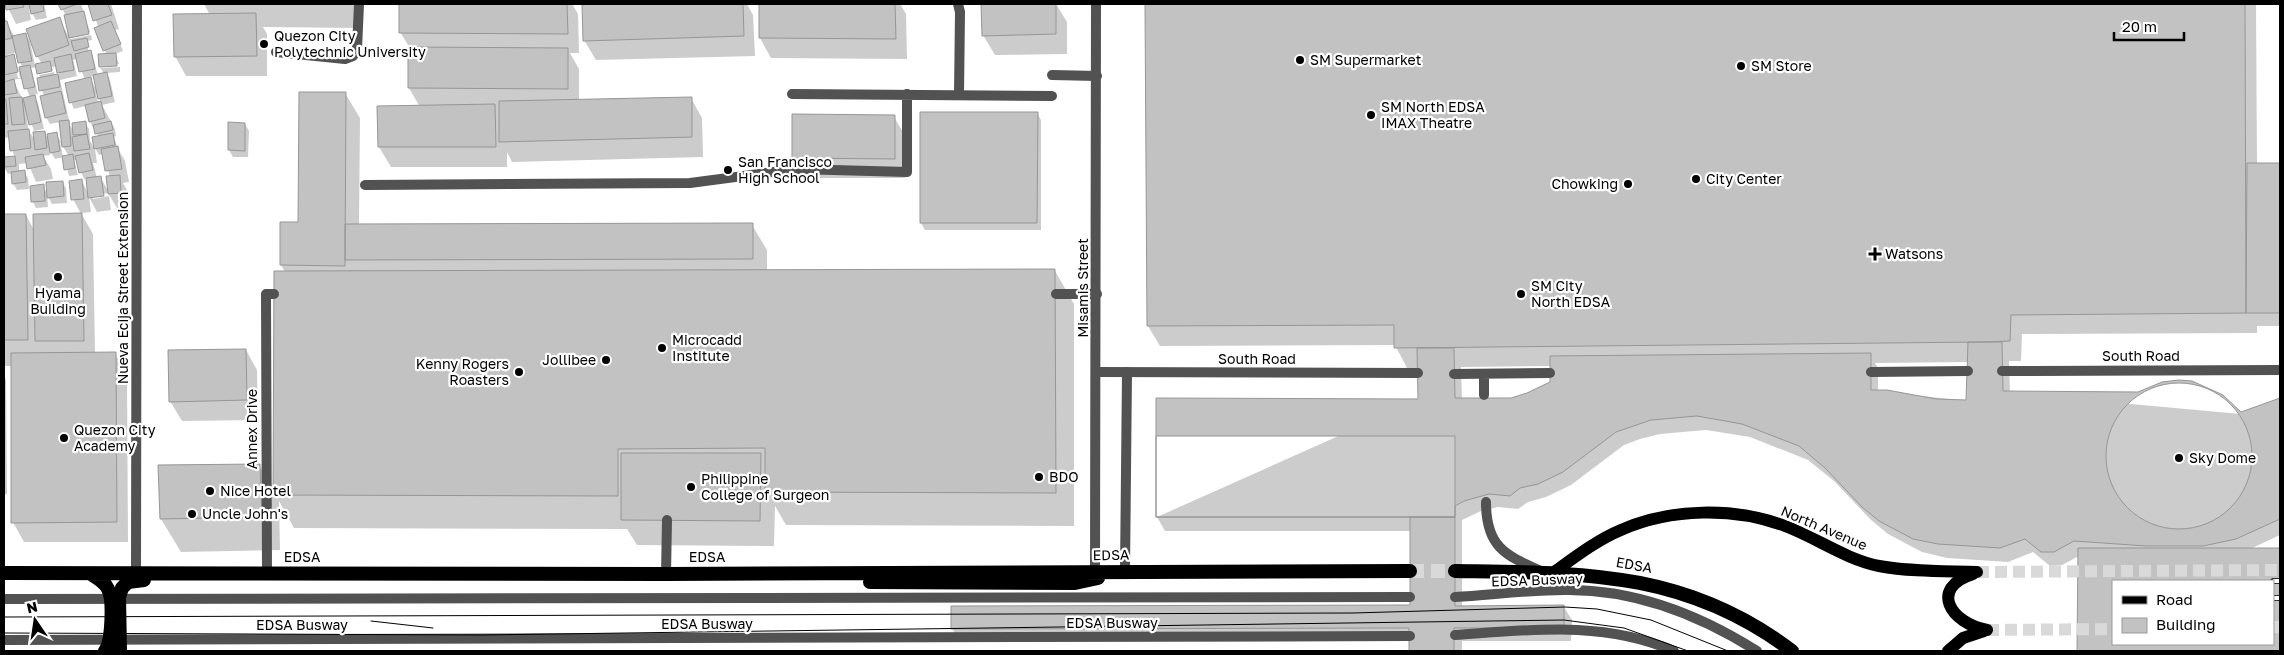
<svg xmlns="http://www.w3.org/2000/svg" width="2284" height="655" viewBox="0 0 2284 655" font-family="'Golos Text',sans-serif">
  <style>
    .shadow { fill: #0003; fill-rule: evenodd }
    .building { fill: #c2c2c2; stroke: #969696; fill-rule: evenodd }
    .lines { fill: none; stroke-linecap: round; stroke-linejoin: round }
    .primary-tunnel { stroke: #d9d9d9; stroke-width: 12; stroke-dasharray: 12 6; stroke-linecap: butt }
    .trunk-tunnel { stroke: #d9d9d9; stroke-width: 14; stroke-dasharray: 14 7; stroke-linecap: butt }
    .service { stroke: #525252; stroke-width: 10 }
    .minor { stroke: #525252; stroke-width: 10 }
    .primary { stroke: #000; stroke-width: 12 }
    .trunk { stroke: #000; stroke-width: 14 }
    .tram { stroke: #000; stroke-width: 1 }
    .rail-casing { stroke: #000; stroke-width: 5.5 }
    .rail { stroke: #fff; stroke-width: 4; stroke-dasharray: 11; stroke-linecap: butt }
    .poi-dot { fill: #000; stroke: #fff; stroke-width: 2 }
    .labels { text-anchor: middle; stroke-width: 4.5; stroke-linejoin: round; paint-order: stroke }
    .poi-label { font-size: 14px; fill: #000; stroke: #fff; text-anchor: start }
    .street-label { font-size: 14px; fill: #000; stroke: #fff }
  </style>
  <rect width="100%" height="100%" fill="#fff"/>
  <path class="shadow" d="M6,4h38l3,14 -11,2 -7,-12 2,12 -15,4z
    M60,4h21l9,28 -20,5v2l21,-4 1,5 -5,1 2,3h-2l2,10 3,-1 -2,-7 8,30 6,-2 -4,-7 -1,-11 8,-1 -12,-26 4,-1 -10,-24h22l8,25 -4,1 8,21 -8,3 4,10 -18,2v2l19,-1v5l-14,1 4,7 5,22 -13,3 13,24 1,7 -2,1 4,12 7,12 4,21 -6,1 4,7 2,17 -12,1 -9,-15 -15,3v3l16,-3 2,14 -14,2 -8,-15 2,15 -10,1 12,21 2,120h20l12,20 1,168h-104l-11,-20 -1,-156h-8v-151h22l8,15 47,-16 -8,-15 8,-19 8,14 -2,-16 -3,1 -3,-7 -3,-13 -4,1 4,15 -9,1 -5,-19 -9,2 -6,-10 1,6 -7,1 8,13 2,10 -17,3 -8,-19 -9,1v8h5l4,6 1,11 -12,1 -4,-7 -1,-10 -4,1 -4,-7v-15v6l11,-1 -3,-7 -2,-13 -6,1v-125l2,8 8,15 12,-1 4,6 5,25 7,-2 -5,-8 22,-37 10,18 -3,-21zM17,52l5,16 -4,1 -1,-7 3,16h-2l-4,-17h2l-3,-5 -5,1 -1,-2zM77,59l8,21 -14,22 3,7 12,-3 4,16 9,15 -4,11 4,7 4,-1 7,23 -1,15 -9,-15 -3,1 -4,-15h4l-2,-14 -5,-8 -1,-12 -4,-6 -11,9 -7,-12h2l-9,-40 17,-4 -4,-16zM57,66l2,9 -4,1 -1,-4 -15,3 2,4h-3l6,17 2,21 4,7 11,-2 2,23 -7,-11 -7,7 -5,-9 -8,10 -5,-8h-2l-3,-22 1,-1 7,20 10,-2 -6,-26 -5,-8 5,-1 -7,-26 6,-1 1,7 15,-4 -1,-3zM94,76l3,15 -8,-14zM23,78l7,20 -4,8 -13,-26zM96,93l5,9 -3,1zM60,142l9,14 -6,1z
    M204,4h153v24l-94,-1 4,7v42h-81l-11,-20 35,-41z
    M400,4h172l6,10 1,39h-9l9,16v32l112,-3 11,20 1,39 -191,5 -5,-10v15h-116l-12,-20 41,-40 -11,-19 1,-40 -10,-16z
    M583,4h164l6,11 2,41 -159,4 -12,-20z
    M760,4h140l6,10 1,45 -136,-1 -11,-20z
    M982,4h74l11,18v32l-72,1 -12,-20z
    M1146,4h1110l1,161 23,-1v162h-23v7l-235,1 -1,27h-12l1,32 231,21 39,-15v136l-30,14h30v102h-200l-1,-95 -17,9 -12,1 -17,-14 -25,10 -61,-4 -25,-6 -34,-18 -17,-14 -37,-39 -26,-21 -58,-23 -44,-7 -46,4 -20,5 -16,6 -53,40 -25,12 -18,5 -10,7 -20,-2 -17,4 -19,9v87h102l8,13 -1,21h-109v10h-51v-10l-451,1 -8,-14 459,-21v-76h-246l-8,-14 262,-117v-32h-12l-12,-23 -235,1 -12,-20zM1969,362l-1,39 -90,-10v-23l-3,-5zM1551,366v16l-23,12 -17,5 -49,1 -1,-33zM2113,581h160v63h-160z
    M345,93l15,25 -1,107h393l15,25v21h288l19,33v222l-288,-1 -11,-19 -1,40 -137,-1 -10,-16 -333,-1 -15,-27 1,49 -99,2 -20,-33 98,-54 16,26 10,-219 -4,-7 18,-42z
    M1037,113l4,7v110h-116l-4,-7z
    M894,117l12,20 -1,41h-100l-11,-20z
    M230,124h15l4,7 -1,26h-15l-4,-7z
    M62,182l4,6 1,15 -15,1 -5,-9 1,12 -12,1 -3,-6 10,-16 5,9z
    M246,350l11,20 1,50 -76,1 -12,-20z
    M4,376l2,4 1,114h-3z"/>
  <path class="building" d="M5,4h18l1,3 -18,3z
    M29,4h14l1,7 -13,3z
    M58,4h19l-16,6z
    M88,4h20l4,11 -19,6z
    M399,4h168l1,30 -169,-1z
    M582,4h161l1,32 -161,5z
    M759,4h136l1,35 -137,-1z
    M981,4h75v30l-74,2z
    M1145,4h1100l1,309 -235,2 -1,26 -26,1 -590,6v-23l-247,1z
    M84,11l5,23 -20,4 -5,-23z
    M256,13l1,43 -83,1 -1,-43z
    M60,17l9,28 -33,12 -10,-28z
    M4,21h3l5,17 -8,2z
    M111,21l10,23 -18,7 -9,-23z
    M26,33l6,28 -14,2 -6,-27z
    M87,38l2,9 -15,4 -3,-10z
    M408,47l160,1v41l-160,-1z
    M91,50l4,19 -16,3 -4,-18z
    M116,53l1,13 -18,1 -1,-13z
    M14,54l4,18 -14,3v-18z
    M71,54l3,16 -17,3 -3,-15z
    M50,61l2,10 -15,3 -2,-10z
    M30,65l5,22 -11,2 -5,-22z
    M107,72l5,24 -14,3 -5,-24z
    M58,74l2,13 -21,4 -2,-13z
    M91,77l4,20 -26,6 -4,-20z
    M14,79l3,14 -13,2v-13z
    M61,91l5,22 -21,5 -5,-22z
    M299,92h47l-1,174 -65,-1v-43h18z
    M35,95l6,27 -12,3 -6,-27z
    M22,97l3,27 -13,1 -3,-27z
    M692,97v40l-193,5v-41z
    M4,99h2l2,25h-4z
    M101,101l4,17 -16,4 -4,-17z
    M495,104l1,43h-118l-1,-41z
    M920,112h118l-1,111h-117z
    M792,114l103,1v44l-103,-1z
    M69,120l2,26 -9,1 -3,-26z
    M86,121l1,13 -14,1 -1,-12z
    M111,121l2,9 -18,4 -2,-9z
    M228,122l17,1v28l-17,-1z
    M29,129l2,19 -21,3 -2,-20z
    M45,131l2,17 -12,2 -2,-18z
    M57,132l3,19 -10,2 -3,-19z
    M113,133l2,12 -21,4 -2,-12z
    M87,134l3,15 -16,2 -2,-14z
    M118,146l4,23 -17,2 -4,-22z
    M89,153l4,17 -14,3 -4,-17z
    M43,154l3,11 -19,4 -2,-12z
    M73,154l2,14 -11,2 -2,-14z
    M15,156l1,10 -12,1v-10z
    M2247,163h33v150h-34z
    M25,170l1,12 -14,2 -1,-12z
    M120,175l1,18 -13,1 -2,-18z
    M101,176l3,20 -16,2 -2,-20z
    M82,179l2,20 -13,1 -2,-19z
    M63,181l1,15 -17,2 -1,-16z
    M44,184l1,17 -14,1 -1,-16z
    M82,213l2,128h-49l-2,-127z
    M4,214h22l2,126h-24z
    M753,223v36l-408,1v-36z
    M1055,269l1,224 -291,-1v-44l-147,1v47l-345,-1 1,-224z
    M1968,342h34l1,49 135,1 24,-10 17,-2 13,1 31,14 18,17 39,-14v121l-44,20 -33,7h-57l-72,-5 -20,11h-13l-16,-13 -25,9 -62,-4 -25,-5 -34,-18 -17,-14 -37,-39 -26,-22 -57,-22 -45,-8 -46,4 -35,12 -53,40 -25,12 -18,4 -10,8 -21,-2 -25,7 -9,5v11h-299v-119l262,1 -1,-51h37l1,50h56l16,-5 23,-11v-26l321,-3v37h16l49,9 30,1z
    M246,349l1,51 -78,2 -1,-52z
    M116,352l1,170 -106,1v-170z
    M2106 456a73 73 0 1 1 146 0a73 73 0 1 1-146 0Z
    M1156,436h299v81h-299z
    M621,453h140l-1,68 -139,-1z
    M260,464l2,53 -102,2 -2,-54z
    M1410,517h45v89l109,-1v23h-110v23h-45v-23l-458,1v-23l459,-1z
    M2078,548h202v103h-203zM2113,581h160v63h-160z"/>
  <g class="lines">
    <path class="primary-tunnel" d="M1977,572l303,-2
      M2273,627h7
      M1987,630l126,-1"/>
    <path class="trunk-tunnel" d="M1410,571h45"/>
    <path class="service" d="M958,4l2,8 -1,82
      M276,52l69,7 8,-3 4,-7 2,-45
      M1052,75l45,1
      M792,94l260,2
      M365,185l325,-2 106,-14 111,3v-78
      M1056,294h41
      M2002,371l278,-1
      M1096,372l322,1
      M1871,372l97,-1
      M1454,374l96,-1
      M1484,374v21
      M1486,502c0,44 18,53 55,69
      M267,573l-1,-279h8
      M666,574l1,-54
      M1455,597c36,-2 73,-7 110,-7 69,-1 135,25 192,61
      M4,599l1406,-2
      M1455,635c74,-5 148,-15 219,16
      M4,640l1406,-4"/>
    <path class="minor" d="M1125,571l2,-199
      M1095,572l1,-568
      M136,573l1,-569"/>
    <path class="primary" d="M1554,572c21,-15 43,-32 67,-42 50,-22 113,-23 164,-4 32,12 60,33 94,40 32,6 66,5 98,6
      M1973,574c-44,14 -23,49 14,56
      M1948,651l15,-13 21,-7"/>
    <path class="trunk" d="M1455,571c127,2 230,-1 337,80
      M4,573l662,1 744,-3
      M91,574c6,4 14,8 17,15 6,11 4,53 -3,62
      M870,582l205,1 23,-5
      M120,651l-1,-54 3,-9 6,-6 16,-2"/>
    <path class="tram" d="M4,617l1349,-4 212,-6 32,2 54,11 77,31
      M371,621l62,7
      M4,633l478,2 1082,-15 60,8 64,23"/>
    <defs>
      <path id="rail" d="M2273,581h7
        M2273,598h7"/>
    </defs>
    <use href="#rail" class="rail-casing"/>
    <use href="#rail" class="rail"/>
  </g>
  <g class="poi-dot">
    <circle cx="264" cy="44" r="5"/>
    <circle cx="1300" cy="60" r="5"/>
    <circle cx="1741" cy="66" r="5"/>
    <circle cx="1371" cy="115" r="5"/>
    <circle cx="728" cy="170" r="5"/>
    <circle cx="1696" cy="179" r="5"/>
    <circle cx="1628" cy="184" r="5"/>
    <path d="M1872.5 246.5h5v5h5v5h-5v5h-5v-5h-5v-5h5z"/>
    <circle cx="58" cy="277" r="5"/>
    <circle cx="1521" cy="294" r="5"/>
    <circle cx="662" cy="348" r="5"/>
    <circle cx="606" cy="360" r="5"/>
    <circle cx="519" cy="372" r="5"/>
    <circle cx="64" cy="438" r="5"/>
    <circle cx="2179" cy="458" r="5"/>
    <circle cx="1039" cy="477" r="5"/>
    <circle cx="691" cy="487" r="5"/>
    <circle cx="210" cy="491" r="5"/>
    <circle cx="192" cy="514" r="5"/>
  </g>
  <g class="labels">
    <g class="poi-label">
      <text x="274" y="41">Quezon City<tspan x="274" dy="16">Polytechnic University</tspan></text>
      <text x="1310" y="65">SM Supermarket</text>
      <text x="1751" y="71">SM Store</text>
      <text x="1381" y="112">SM North EDSA<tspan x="1381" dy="16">IMAX Theatre</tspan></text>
      <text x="738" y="167">San Francisco<tspan x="738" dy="16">High School</tspan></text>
      <text x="1706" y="184">City Center</text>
      <text x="1618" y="189" text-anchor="end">Chowking</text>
      <text x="1885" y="259">Watsons</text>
      <text x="1531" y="291">SM City<tspan x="1531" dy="16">North EDSA</tspan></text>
      <text x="58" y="298" text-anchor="middle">Hyama<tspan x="58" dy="16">Building</tspan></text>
      <text x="672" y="345">Microcadd<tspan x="672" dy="16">Institute</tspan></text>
      <text x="596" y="365" text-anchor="end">Jollibee</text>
      <text x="509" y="369" text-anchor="end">Kenny Rogers<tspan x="509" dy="16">Roasters</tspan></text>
      <text x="74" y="435">Quezon City<tspan x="74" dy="16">Academy</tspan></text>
      <text x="2189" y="463">Sky Dome</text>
      <text x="1049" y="482">BDO</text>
      <text x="701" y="484">Philippine<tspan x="701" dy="16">College of Surgeon</tspan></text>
      <text x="220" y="496">Nice Hotel</text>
      <text x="202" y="519">Uncle John's</text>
    </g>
    <g class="street-label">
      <text transform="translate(123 288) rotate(-90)" y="5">Nueva Ecija Street Extension</text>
      <text transform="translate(1083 288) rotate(-90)" y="5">Misamis Street</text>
      <text x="2141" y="361">South Road</text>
      <text x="1257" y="364">South Road</text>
      <text transform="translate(252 429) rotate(-90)" y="5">Annex Drive</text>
      <text transform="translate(1824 528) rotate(23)" y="5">North Avenue</text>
      <text transform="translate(1111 555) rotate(-1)" y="5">EDSA</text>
      <text x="302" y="562">EDSA</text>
      <text x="707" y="562">EDSA</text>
      <text transform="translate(1634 565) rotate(10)" y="5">EDSA</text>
      <text transform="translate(1537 580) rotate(-2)" y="5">EDSA Busway</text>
      <text x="1112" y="628">EDSA Busway</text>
      <text x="707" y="629">EDSA Busway</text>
      <text x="302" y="630">EDSA Busway</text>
    </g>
  </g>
  <rect width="2284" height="655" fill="none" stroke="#000000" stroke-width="10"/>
  <rect x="2112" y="580" width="162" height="65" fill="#ffffff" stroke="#999999"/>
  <rect x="2122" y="596" width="25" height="8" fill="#000000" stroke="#999999"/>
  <text x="2156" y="605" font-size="15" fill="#000000">Road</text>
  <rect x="2122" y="618" width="25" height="15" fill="#c2c2c2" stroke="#999999"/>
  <text x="2156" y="630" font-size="15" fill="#000000">Building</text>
  <g transform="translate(35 620) rotate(347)" stroke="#ffffff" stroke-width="4" paint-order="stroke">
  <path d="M0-4L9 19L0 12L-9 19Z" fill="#000000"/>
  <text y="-8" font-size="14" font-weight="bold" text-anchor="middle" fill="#000000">N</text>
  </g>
  <path d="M2114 32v8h70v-8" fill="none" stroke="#000000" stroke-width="2.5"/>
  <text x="2122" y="32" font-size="15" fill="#000000" stroke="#ffffff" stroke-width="4" paint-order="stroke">20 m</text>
</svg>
